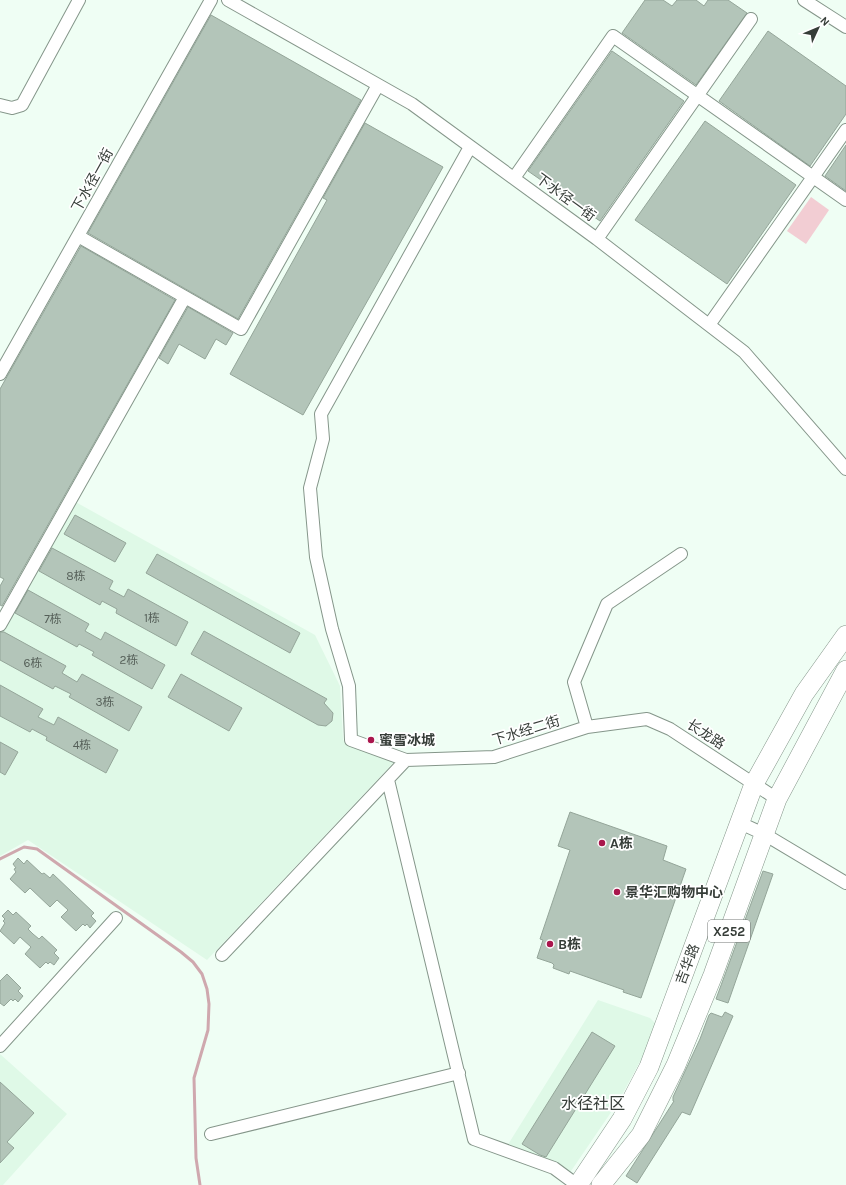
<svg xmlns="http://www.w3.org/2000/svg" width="846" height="1185" viewBox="0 0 846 1185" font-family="Karla,'Noto Sans SC',sans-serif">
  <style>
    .built { fill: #dff9e7 }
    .green { fill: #f2cdd3 }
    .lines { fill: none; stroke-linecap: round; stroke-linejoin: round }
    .stream { stroke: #cfa8ae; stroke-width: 3 }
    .building { fill: #b3c5b9; stroke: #94a599 }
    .street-casing { stroke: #85968a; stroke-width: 14 }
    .primary-casing { stroke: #85968a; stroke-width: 20 }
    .street { stroke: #fff; stroke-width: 12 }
    .primary { stroke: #fff; stroke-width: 19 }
    .poi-dot { fill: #a9164c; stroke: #fff; stroke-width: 1.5 }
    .labels { text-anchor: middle; stroke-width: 3.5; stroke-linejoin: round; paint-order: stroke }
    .number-label { font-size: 12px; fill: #555f58 }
    .shield { fill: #fff; stroke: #727774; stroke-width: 1 }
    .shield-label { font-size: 13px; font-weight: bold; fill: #363d38 }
    .street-label { font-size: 14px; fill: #363d38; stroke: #fff }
    .poi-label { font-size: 14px; font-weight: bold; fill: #363d38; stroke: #fff; text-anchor: start }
    .quarter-label { font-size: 16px; fill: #363d38; stroke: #fff }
  </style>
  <rect width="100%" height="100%" fill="#effef4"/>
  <path class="built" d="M72,500l243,135 25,51 3,53 2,5 49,18 -187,198 -179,-120 -28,16v-228z
    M598,1000l52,18 6,6 -6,19 -32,59 -49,72 -62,-28z
    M0,1054l67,60 -64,71h-3z"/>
  <path class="green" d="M811,197l18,13 -23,34 -19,-13z"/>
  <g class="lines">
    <path class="stream" d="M0,859l24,-12 13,2 144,103 12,10 9,12 5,15 2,15 -1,26 -14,48 2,80 4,27"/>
  </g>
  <path class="building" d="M645,0h18l9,6 5,-6h19l8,6 4,-6h20l19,13 -51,72 -74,-52z
    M211,15l150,85 -123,219 -150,-86z
    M768,31l78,55v28l-36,52 -91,-65z
    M612,51l72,50 -84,120 -72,-50z
    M705,121l91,64 -69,99 -92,-64z
    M365,123l78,44 -140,248 -73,-41 97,-174 -4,-2z
    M846,145v46l-21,-15z
    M81,246l94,54 -173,306 -2,-1v-19l4,-7 -4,-2v-188z
    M188,307l45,26 -7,12 -10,-6 -11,20 -26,-15 -11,20 -9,-6z
    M75,515l51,28 -11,19 -51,-28z
    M52,548l61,33 -4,8 15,8 4,-8 60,33 -12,24 -60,-33 1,-4 -15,-8 -2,4 -61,-34z
    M157,554l143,79 -10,20 -144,-80z
    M28,590l61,34 -4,7 16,9 4,-8 60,33 -13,24 -60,-34 2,-3 -15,-8 -2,3 -62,-34z
    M204,631l123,68 -3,4 9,10 -1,8 -6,5 -8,-1 -127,-71z
    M0,632h4l62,34 -4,7 15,9 5,-8 60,33 -13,24 -60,-34 2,-3 -16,-8 -2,3 -53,-29z
    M181,674l61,34 -13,23 -61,-34z
    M0,685l43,24 -5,8 16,8 4,-8 60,33 -12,23 -60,-33 1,-3 -15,-8 -2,3 -30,-16z
    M0,742l18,10 -13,23 -5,-3z
    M570,812l97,34 -4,14 23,9 -45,129 -18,-6 1,-2 -54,-19 -1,3 -16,-6 1,-3 -2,-2 -15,-5 6,-18 -3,-1 30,-89 -12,-4z
    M18,858l6,6 3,-4 15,14 2,-1 6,5 3,-4 41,39 -3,3 5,5 -6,7 -3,-4 -2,2 -2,-2 -7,7 -15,-14 7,-7 -11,-10 -7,7 -20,-19 -5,5 -15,-14 6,-7 -2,-3 2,-1 -3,-4z
    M763,871l10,3 -45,129 -12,-4z
    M8,910l5,5 3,-3 15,14 -3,3 5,5 6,5 3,-3 15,14 -3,3 5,5 -5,7 -4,-3 -2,2 -2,-2 -6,6 -15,-14 6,-7 -11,-10 -6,7 -14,-13 5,-8 -2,-2 2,-2 -3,-3z
    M7,974l14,14 -3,3 5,5 -5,6 -3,-3 -2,2 -2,-2 -7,7 -4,-3v-22z
    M725,1012l8,4 -43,99 -8,-3 -45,71 -11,-7 48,-75h-1v-4l27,-58 9,-24 2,-2 11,4z
    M592,1032l23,14 -69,111 -6,-2 -18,-11z
    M0,1082l34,31 -27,29 7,6 -14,15z"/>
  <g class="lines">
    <defs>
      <path id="street" d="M228,0l184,104 185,135 147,113 102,117
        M804,0l42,27
        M0,105l12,3 10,-3 57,-105
        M470,147l-149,267 2,25 -13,49 6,69 16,72 17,57 2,54 55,20 88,-3 93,-30 60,-8 23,10 107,70
        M514,178l99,-142 233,164
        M78,236l163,93 137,-244
        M597,239l154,-220
        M709,325l137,-195
        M0,374l211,-374
        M0,625l185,-328
        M587,727l-13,-45 33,-78 74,-50
        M388,780l86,359 80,29 23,17
        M740,823l24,11 82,49
        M222,955l184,-195
        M0,1046l116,-128
        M211,1134l248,-61"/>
      <path id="primary" d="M578,1185l44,-66 27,-52 105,-283 50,-90 42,-59
        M601,1185l40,-50 35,-70 37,-90 64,-176 69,-129"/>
    </defs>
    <use href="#street" class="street-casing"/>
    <use href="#primary" class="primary-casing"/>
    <use href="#street" class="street"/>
    <use href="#primary" class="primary"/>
  </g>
  <g class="poi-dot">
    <circle cx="371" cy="740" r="4"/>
    <circle cx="602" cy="843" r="4"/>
    <circle cx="617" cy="892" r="4"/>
    <circle cx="550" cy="944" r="4"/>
  </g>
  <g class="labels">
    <g class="number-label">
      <text x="76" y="580">8栋</text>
      <text x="152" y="622">1栋</text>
      <text x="53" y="623">7栋</text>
      <text x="129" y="664">2栋</text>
      <text x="33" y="667">6栋</text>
      <text x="105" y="706">3栋</text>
      <text x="82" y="749">4栋</text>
    </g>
    <rect class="shield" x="708" y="920" width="42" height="22" rx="3"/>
    <g class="shield-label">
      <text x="729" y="936">X252</text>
    </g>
    <g class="street-label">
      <text transform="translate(92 180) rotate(-61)" y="5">下水径一街</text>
      <text transform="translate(566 197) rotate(36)" y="5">下水径一街</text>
      <text transform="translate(526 730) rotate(-17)" y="5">下水经二街</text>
      <text transform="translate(706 734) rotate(33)" y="5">长龙路</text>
      <text transform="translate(687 964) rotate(-69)" y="5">吉华路</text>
    </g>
    <g class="poi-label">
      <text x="379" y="745">蜜雪冰城</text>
      <text x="610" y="848">A栋</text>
      <text x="625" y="897">景华汇购物中心</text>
      <text x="558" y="949">B栋</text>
    </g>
    <g class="quarter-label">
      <text x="593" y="1109">水径社区</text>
    </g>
  </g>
  <g transform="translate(818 28) rotate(46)" stroke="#ffffff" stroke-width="3" paint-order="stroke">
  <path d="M0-3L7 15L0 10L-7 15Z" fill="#363d38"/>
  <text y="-6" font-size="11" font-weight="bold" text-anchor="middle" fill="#363d38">N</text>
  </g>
</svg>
